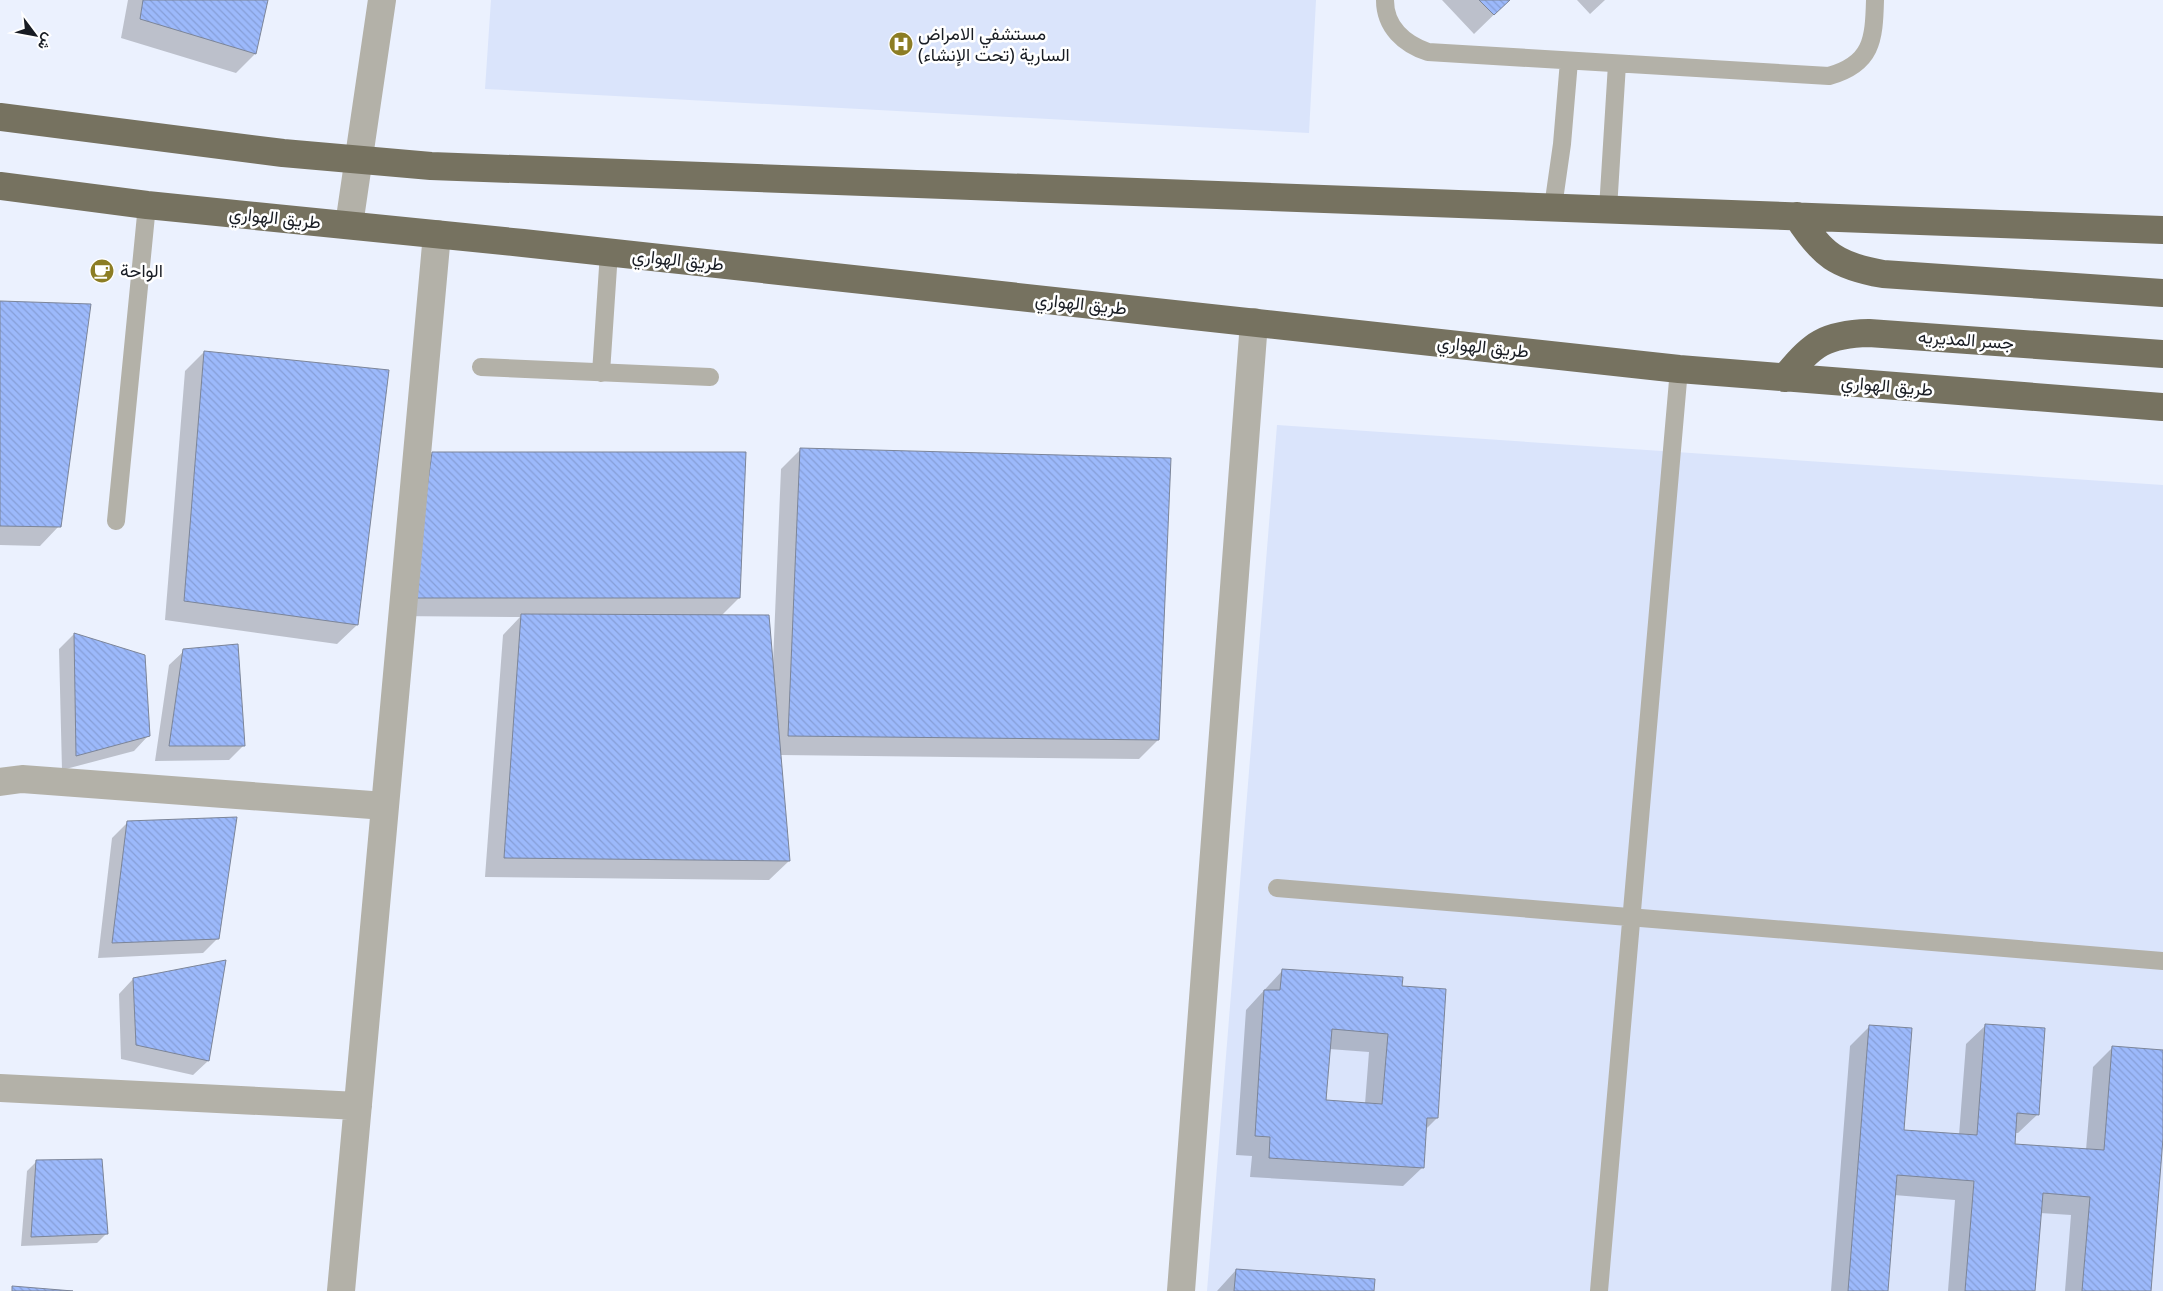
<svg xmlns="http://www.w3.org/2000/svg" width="2163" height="1291" viewBox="0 0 2163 1291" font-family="'Noto Sans',Vazirmatn,sans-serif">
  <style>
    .built { fill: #dae4fb }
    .shadow { fill: #0003; fill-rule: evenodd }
    .building { fill: url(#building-back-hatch); stroke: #7c8598; fill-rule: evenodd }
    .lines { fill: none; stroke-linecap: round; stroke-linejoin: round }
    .service { stroke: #b3b1a8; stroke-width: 18 }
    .minor { stroke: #b3b1a8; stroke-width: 28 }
    .tertiary { stroke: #b3b1a8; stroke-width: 28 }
    .trunk { stroke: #767260; stroke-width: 28 }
    .labels { text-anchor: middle; stroke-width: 5; stroke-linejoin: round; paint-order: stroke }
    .poi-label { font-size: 18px; fill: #181c23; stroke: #fff; text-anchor: start }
    .street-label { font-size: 18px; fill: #181c23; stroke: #fff }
  </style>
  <defs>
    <pattern id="building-back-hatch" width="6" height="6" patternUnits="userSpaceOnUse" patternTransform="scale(1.25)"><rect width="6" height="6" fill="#9cb9fb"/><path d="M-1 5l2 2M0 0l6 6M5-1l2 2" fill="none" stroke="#869ed7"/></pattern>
  </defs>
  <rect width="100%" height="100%" fill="#ebf1fe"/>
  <path class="built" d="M491,0h825l-7,133 -824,-44z
    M1277,425l886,60v806h-956z"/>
  <path class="shadow" d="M128,0h139l-12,54 -19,19 -115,-35z
    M1442,0h67l-35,34z
    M1577,0h28l-15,14z
    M0,302l59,224 -19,20 -40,-1z
    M204,352l153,273 -20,19 -172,-24 20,-249z
    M801,449l357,291 -19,19 -359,-4 9,106 -20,19 -284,-3 18,-242 17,-18 -127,-1 20,-143 19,-19 307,144 -18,18 52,47 8,-194z
    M74,634l70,22 4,80 -14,15 -72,19 -3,-121z
    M184,651l60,94 -15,15 -74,1 14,-96z
    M127,823l91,115 -15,15 -105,5 14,-120z
    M1282,971l119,17 36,130 -12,12 -2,37 -20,19 -153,-9 2,-21 -16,-1 10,-145zM1329,1049l40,3 -4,52 -40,-3z
    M133,979l75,82 -15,14 -72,-16 -2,-65z
    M1986,1025l52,89 -20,19h-4v12l72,5 7,-83 19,-19 51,4v70l-13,169h-85l6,-76 -31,-2 -7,78h-85l7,-91 -61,-5 -8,96h-55l19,-245 20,-20 32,105 57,4 7,-91z
    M37,1161l70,72 -10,10 -76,3 6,-75z
    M1236,1270l136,21h-155z"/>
  <path class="building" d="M143,0h125l-12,54 -116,-35z
    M1479,0h31l-16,15z
    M0,301l91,3 -30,223 -61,-1z
    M204,351l185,19 -31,255 -174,-24z
    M800,448l371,10 -12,282 -371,-4z
    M432,452h314l-6,146h-328z
    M521,614l248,1 21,246 -286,-3z
    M74,633l71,22 5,81 -74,20z
    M238,644l7,102h-76l14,-97z
    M237,817l-18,122 -107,4 15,-122z
    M226,960l-17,101 -73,-16 -3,-67z
    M1282,969l121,8 -1,9 44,3 -8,129h-11l-3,50 -155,-10 1,-21 -15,-1 9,-146h16zM1332,1029l56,5 -6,70 -56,-4z
    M1985,1024l60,4 -6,87 -22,-2 -2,31 89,6 8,-104 51,4v88l-12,153h-69l8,-94 -47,-4 -8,98h-70l9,-110 -77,-6 -9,116h-40l21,-266 43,3 -8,102 73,5z
    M102,1159l6,75 -77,3 5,-77z
    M1236,1269l139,10 -1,12h-140z
    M12,1286l61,5h-61z"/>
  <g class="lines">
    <path class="service" d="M1385,0c0,27 19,44 43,52l401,24c43,-12 45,-36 46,-76
      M1553,207l9,-63 7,-83
      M1608,209l9,-145
      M481,367l229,10
      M601,373l8,-121
      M116,521l31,-316
      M1277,888l886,73
      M1599,1291l80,-922"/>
    <path class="minor" d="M0,782l22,-3 363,27
      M0,1088l358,18
      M341,1291l96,-1057
      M1181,1291l73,-969"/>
    <path class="tertiary" d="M349,225l33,-225"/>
    <path class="trunk" d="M0,117l283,36 148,13 1732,64
      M0,186l147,19 376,38 1156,126 484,38
      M1797,216c25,39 40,50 86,58l280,19
      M1785,378c26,-34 41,-44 84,-45l294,21"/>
  </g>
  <defs>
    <symbol id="hospital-disc" viewBox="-11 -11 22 22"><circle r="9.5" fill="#8c7d24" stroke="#fff"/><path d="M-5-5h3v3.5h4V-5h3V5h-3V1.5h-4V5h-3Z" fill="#fff"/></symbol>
    <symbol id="cafe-disc" viewBox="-11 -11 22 22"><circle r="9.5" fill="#8c7d24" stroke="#fff"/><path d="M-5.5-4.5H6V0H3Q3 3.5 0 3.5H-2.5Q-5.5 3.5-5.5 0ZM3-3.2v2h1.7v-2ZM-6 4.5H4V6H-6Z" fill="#fff"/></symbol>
  </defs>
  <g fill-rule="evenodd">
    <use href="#hospital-disc" x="887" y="30" width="28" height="28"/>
    <use href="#cafe-disc" x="88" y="257" width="28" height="28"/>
  </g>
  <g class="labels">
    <g class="poi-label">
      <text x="918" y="40">مستشفي الامراض<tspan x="918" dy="21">السارية (تحت الإنشاء)</tspan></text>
      <text x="120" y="277">الواحة</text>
    </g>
    <g class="street-label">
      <text transform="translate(275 218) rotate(6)" y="6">طريق الهواري</text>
      <text transform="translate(678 260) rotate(6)" y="6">طريق الهواري</text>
      <text transform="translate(1081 304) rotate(6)" y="6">طريق الهواري</text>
      <text transform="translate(1966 340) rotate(4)" y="6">جسر المديريه</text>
      <text transform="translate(1483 347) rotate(6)" y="6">طريق الهواري</text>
      <text transform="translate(1887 386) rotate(5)" y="6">طريق الهواري</text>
    </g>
  </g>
  <g transform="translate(35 35) rotate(122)" stroke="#ffffff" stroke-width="4" paint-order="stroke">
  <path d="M0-4L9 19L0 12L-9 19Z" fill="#181c23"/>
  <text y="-8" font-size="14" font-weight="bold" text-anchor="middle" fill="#181c23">ش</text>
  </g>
</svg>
